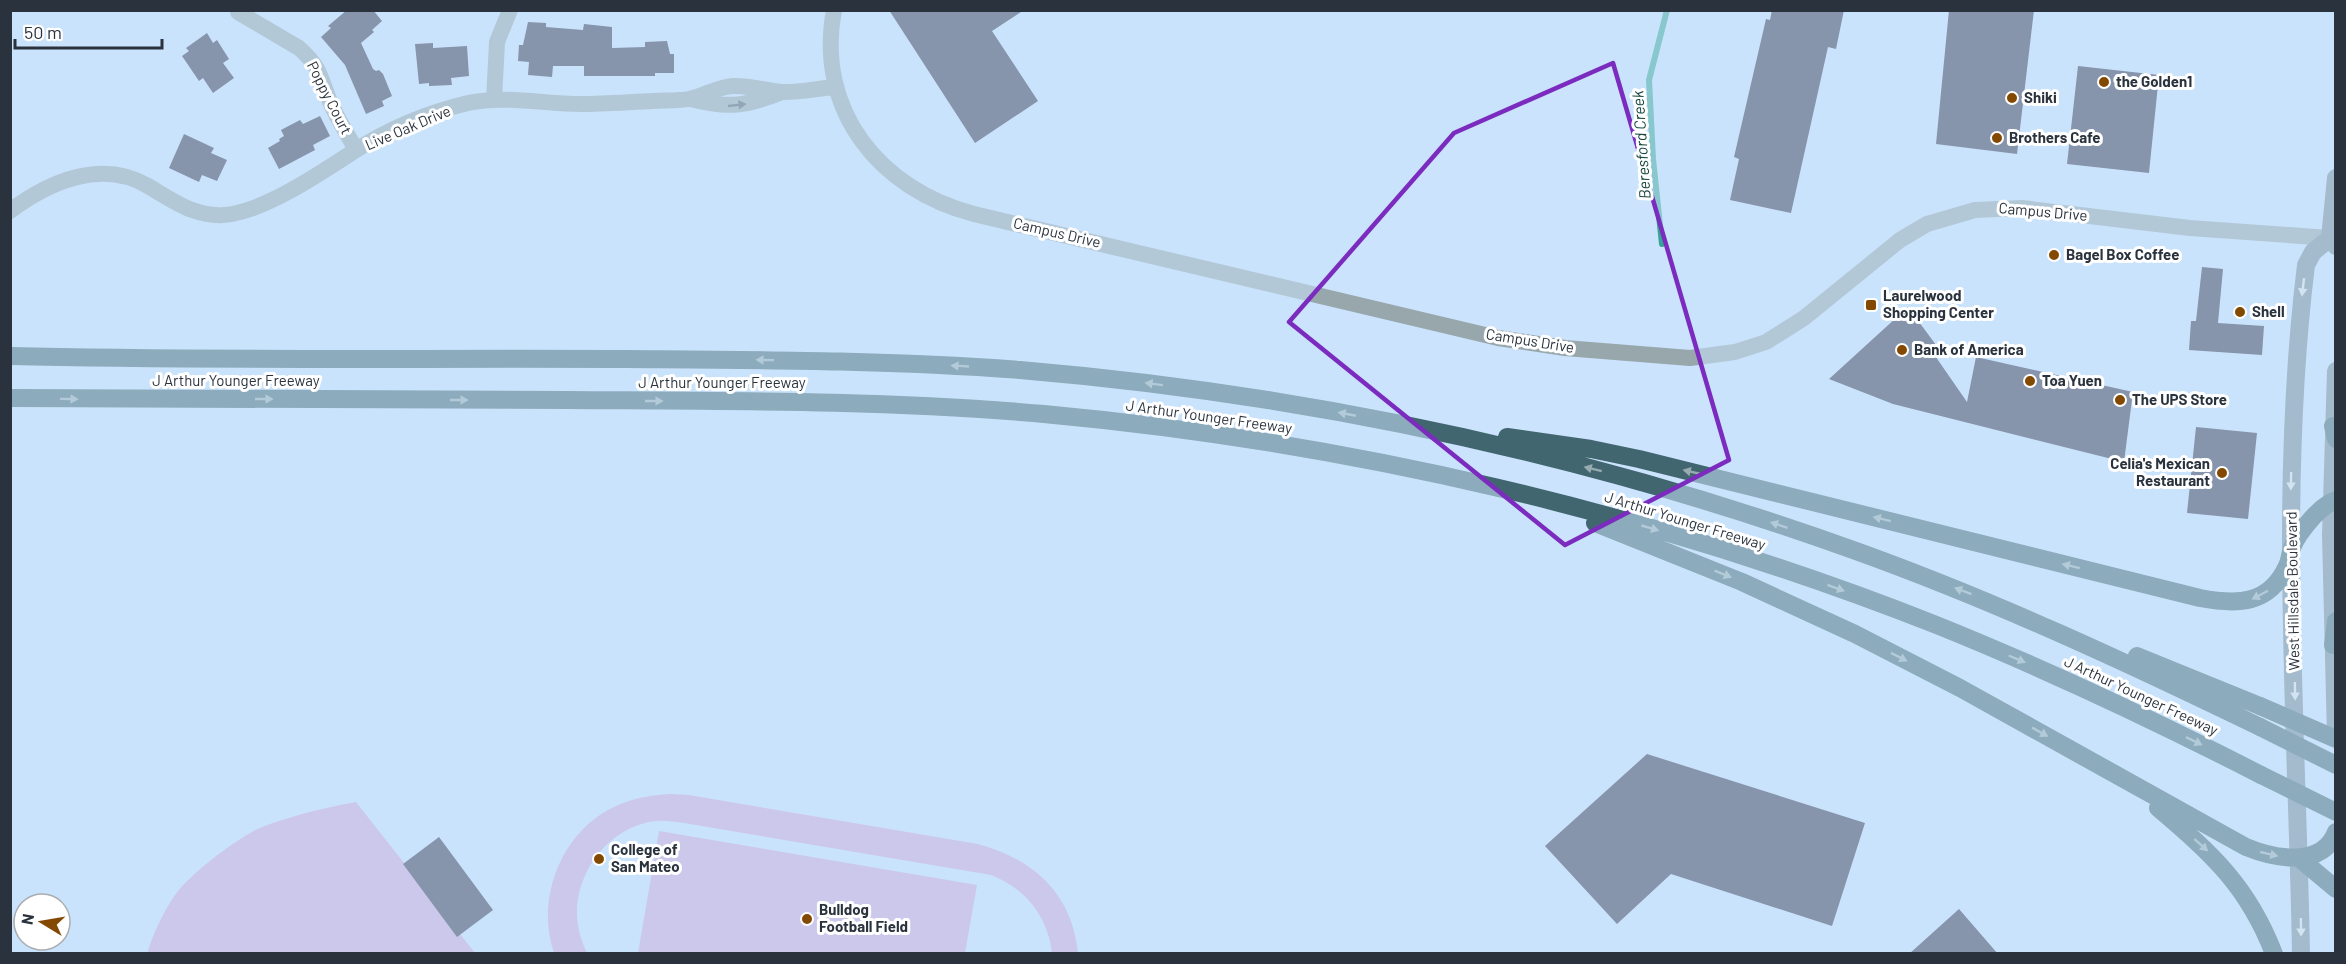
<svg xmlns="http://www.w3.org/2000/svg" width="2346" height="964" viewBox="0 0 2346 964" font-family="Barlow,sans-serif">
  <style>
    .green { fill: #cda6d8 }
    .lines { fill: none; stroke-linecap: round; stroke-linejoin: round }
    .stream { stroke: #35a595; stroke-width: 6 }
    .building { fill: #33334c }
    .street { stroke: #97a7ac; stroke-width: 16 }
    .secondary { stroke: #738b92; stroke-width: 18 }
    .highway { stroke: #426670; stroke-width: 18 }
    .highway-bridge { stroke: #426670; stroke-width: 18 }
    .oneway { fill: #505c64 }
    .oneway2 { fill: #dce2e4 }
    .oneway3 { fill: #97abb0 }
    .marked { fill: none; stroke: #7b2cbf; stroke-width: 4.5; stroke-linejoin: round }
    .poi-dot { fill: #834900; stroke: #fff; stroke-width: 2 }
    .labels { text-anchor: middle; stroke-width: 6; stroke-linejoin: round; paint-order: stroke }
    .poi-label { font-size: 15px; font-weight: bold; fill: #2a333d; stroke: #fff; text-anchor: start }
    .street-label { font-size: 15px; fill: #2a333d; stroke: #fff }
    .water-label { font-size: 16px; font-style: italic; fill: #194841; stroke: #fff }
  </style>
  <rect width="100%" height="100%" fill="#cbe3fc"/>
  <path class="green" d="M670,794l19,1 289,49c56,15 94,50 100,109h-26c-4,-36 -27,-65 -61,-78l-307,-52c-9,-1 -19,-3 -28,-2 -45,5 -79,48 -79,92 0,14 4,27 10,40h-33c-19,-55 8,-123 62,-147 17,-8 35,-11 54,-12z
    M356,802l119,151 -328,1c5,-19 17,-43 28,-59 15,-21 63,-58 87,-68 31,-12 62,-19 94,-25z
    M659,831l318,54 -12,68h-327z"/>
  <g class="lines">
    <path class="stream" d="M1662,244l-9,-85 -4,-79 18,-70"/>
  </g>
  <path class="building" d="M347,10h26l9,11 -10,9 2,2 -13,11 12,26 3,2 3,-1 4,4 9,22 -10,5 2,5 -18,8 -21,-49 -24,-28 10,-9 -3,-2z
    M889,10h135l-32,21 46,70 -63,42z
    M1772,10h72l-8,39 -8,-2 -37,166 -61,-13 9,-41 -5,-2 32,-138 4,1z
    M1949,10h85l-17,144 -81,-10z
    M528,22l18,1v4l37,3 1,-6 28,3v21l33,-1v-5l22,-1 3,13h4v19h-19v3h-71v-10h-31l-1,11 -24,-2 1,-13 -11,-1 1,-16h4z
    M207,33l6,10 4,-3 12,19 -6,4 11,15 -21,15 -10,-15 -4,3 -17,-25 7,-5 -3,-3z
    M433,43v5l34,-2 2,30 -18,2 1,7 -23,1v-3l-10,1 -4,-40z
    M2078,66l81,9 -10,98 -82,-9z
    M320,116l10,20 -17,9 2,5 -36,19 -11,-21 12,-7 -1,-2 5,-3 -3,-6 19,-10 3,4z
    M184,134l30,14 -3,5 16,7 -10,21 -15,-6 -3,7 -30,-14z
    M2202,267l21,2 -5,54 46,3 -2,29 -73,-5 2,-29h5z
    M1908,307l28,38 -5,5 36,52 9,-45 157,35 -9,70 -231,-58 -64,-25z
    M2196,427l61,6 -9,86 -61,-6z
    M1647,754l218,69 -33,103 -161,-52 -54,50 -72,-78z
    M439,837l54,73 -36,27 -54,-73z
    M1959,909l39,45h-89z"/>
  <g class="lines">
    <path class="street" d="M834,10c-19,100 46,180 140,204l524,124 67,10 125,10 45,-6 31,-10 38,-24 96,-78 27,-16 48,-14 47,-2 168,20 140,10
      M238,12l61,36c23,20 21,31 32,56 7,16 17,31 25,46
      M691,99c37,10 56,7 91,-7
      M494,100l3,-58 13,-32
      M10,211c40,-30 92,-52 138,-25 27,16 51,34 84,28 39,-7 90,-42 124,-64 33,-21 74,-38 112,-47 37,-8 76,1 113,1 24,0 48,-2 72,-3 12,-1 25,0 36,-2 15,-3 28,-12 44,-13 17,-1 32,5 49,6 17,1 37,-4 54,-5"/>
    <path class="secondary" d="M2336,178l-6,60 6,8
      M2336,371l-5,164 5,202
      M2301,954c-4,-230 -23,-461 5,-689l7,-13 17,-14"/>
    <path class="highway" d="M10,356c205,5 410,2 615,3 132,1 263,1 395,11 285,24 567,84 836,181 139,50 272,112 404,176
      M10,398c186,1 372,2 558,2 159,1 318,0 476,14 304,28 606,98 890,210 112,45 220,96 327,151
      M2333,426l3,13
      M1507,437l84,12 48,10 561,139c37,7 69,7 87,-32 3,-6 3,-13 5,-18 4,-11 13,-22 21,-31 7,-7 14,-14 23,-17
      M1595,523l147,59 113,52 105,54 286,159c27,11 76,22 90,-15
      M2333,645l3,-24
      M2137,656l123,50
      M2158,808c54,46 90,78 116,146
      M2299,858l37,31"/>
    <path class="highway-bridge" d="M2260,706l76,33
      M2260,727l76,38
      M2261,775l75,37"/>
  </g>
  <defs><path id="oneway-solid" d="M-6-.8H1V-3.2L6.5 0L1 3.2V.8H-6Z" transform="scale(1.5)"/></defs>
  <use class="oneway" href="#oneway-solid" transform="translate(737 105) rotate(-6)"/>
  <g class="oneway2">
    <use href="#oneway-solid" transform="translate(2303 287) rotate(97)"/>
    <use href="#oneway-solid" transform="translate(2291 481) rotate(91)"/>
    <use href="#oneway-solid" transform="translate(2295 691) rotate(89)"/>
    <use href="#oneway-solid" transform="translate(2301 927) rotate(89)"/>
  </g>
  <g class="oneway3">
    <use href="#oneway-solid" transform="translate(765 360) rotate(-179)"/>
    <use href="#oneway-solid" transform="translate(960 366) rotate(-177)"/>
    <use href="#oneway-solid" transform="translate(1154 384) rotate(-173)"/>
    <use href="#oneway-solid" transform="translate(69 399) rotate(1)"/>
    <use href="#oneway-solid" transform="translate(264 399)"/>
    <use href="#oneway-solid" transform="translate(459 400)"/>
    <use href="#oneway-solid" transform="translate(654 401)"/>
    <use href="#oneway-solid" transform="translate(1347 414) rotate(-169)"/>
    <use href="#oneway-solid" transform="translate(1593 469) rotate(-166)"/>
    <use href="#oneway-solid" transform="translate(1692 472) rotate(-167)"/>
    <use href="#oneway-solid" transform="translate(1882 519) rotate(-166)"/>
    <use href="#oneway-solid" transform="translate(1779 525) rotate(-162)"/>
    <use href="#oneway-solid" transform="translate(1650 528) rotate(16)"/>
    <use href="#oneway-solid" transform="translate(2071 566) rotate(-166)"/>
    <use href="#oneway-solid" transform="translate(1723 574) rotate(22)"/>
    <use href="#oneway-solid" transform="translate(1836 588) rotate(20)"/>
    <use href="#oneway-solid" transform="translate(1963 591) rotate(-159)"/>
    <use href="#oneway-solid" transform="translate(2260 595) rotate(152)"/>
    <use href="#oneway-solid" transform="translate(1899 657) rotate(27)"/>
    <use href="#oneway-solid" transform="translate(2017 659) rotate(23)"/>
    <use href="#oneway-solid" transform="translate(2040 732) rotate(29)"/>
    <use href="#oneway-solid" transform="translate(2194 741) rotate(26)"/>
    <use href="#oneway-solid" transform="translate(2201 845) rotate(42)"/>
    <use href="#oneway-solid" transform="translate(2269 854) rotate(13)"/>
  </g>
  <path d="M0 0H2346V964H0ZM1613,63l116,397 -164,85 -276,-223 165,-189z" fill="#cbe3fc" fill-opacity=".55" fill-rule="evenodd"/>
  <path class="marked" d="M1613,63l116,397 -164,85 -276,-223 165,-189z"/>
  <g class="poi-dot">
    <circle cx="2104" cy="82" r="6"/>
    <circle cx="2012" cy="98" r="6"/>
    <circle cx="1997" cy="138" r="6"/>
    <circle cx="2054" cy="255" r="6"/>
    <rect x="1865" y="299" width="12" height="12" rx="3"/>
    <circle cx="2240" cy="312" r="6"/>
    <circle cx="1902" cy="350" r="6"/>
    <circle cx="2030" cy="381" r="6"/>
    <circle cx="2120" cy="400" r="6"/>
    <circle cx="2222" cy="473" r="6"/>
    <circle cx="599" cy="859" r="6"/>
    <circle cx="807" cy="919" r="6"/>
  </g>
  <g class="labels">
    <g class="poi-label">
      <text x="2116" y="87">the Golden1</text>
      <text x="2024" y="103">Shiki</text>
      <text x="2009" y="143">Brothers Cafe</text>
      <text x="2066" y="260">Bagel Box Coffee</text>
      <text x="1883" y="301">Laurelwood<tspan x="1883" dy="17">Shopping Center</tspan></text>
      <text x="2252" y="317">Shell</text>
      <text x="1914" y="355">Bank of America</text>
      <text x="2042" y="386">Toa Yuen</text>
      <text x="2132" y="405">The UPS Store</text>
      <text x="2210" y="469" text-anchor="end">Celia's Mexican<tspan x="2210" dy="17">Restaurant</tspan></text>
      <text x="611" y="855">College of<tspan x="611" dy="17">San Mateo</tspan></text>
      <text x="819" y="915">Bulldog<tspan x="819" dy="17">Football Field</tspan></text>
    </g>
    <g class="street-label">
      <text transform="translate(329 98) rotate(63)" y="5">Poppy Court</text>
      <text transform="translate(408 128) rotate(-23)" y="5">Live Oak Drive</text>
      <text transform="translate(2043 212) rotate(5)" y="5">Campus Drive</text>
      <text transform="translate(1057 233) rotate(13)" y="5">Campus Drive</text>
      <text transform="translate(1530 341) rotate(9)" y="5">Campus Drive</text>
      <text x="236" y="386">J Arthur Younger Freeway</text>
      <text x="722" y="388">J Arthur Younger Freeway</text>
      <text transform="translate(1209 417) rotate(8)" y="5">J Arthur Younger Freeway</text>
      <text transform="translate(1685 521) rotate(17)" y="5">J Arthur Younger Freeway</text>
      <text transform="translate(2293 591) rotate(-91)" y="5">West Hillsdale Boulevard</text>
      <text transform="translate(2141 696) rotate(25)" y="5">J Arthur Younger Freeway</text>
    </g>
    <g class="water-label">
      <text transform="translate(1641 145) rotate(-94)" y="6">Beresford Creek</text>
    </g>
  </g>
  <rect width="2346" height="964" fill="none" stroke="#2a333d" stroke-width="24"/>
  <g transform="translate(42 922) rotate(281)"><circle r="28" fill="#ffffff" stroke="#aaadb1" stroke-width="1.5"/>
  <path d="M0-4.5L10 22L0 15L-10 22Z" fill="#834900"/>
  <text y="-9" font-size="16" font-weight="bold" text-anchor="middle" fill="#2a333d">N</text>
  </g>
  <path d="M15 39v9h147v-9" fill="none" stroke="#2a333d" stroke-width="3"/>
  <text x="24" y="39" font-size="18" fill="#2a333d" stroke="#ffffff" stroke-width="4.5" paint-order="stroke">50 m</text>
</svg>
